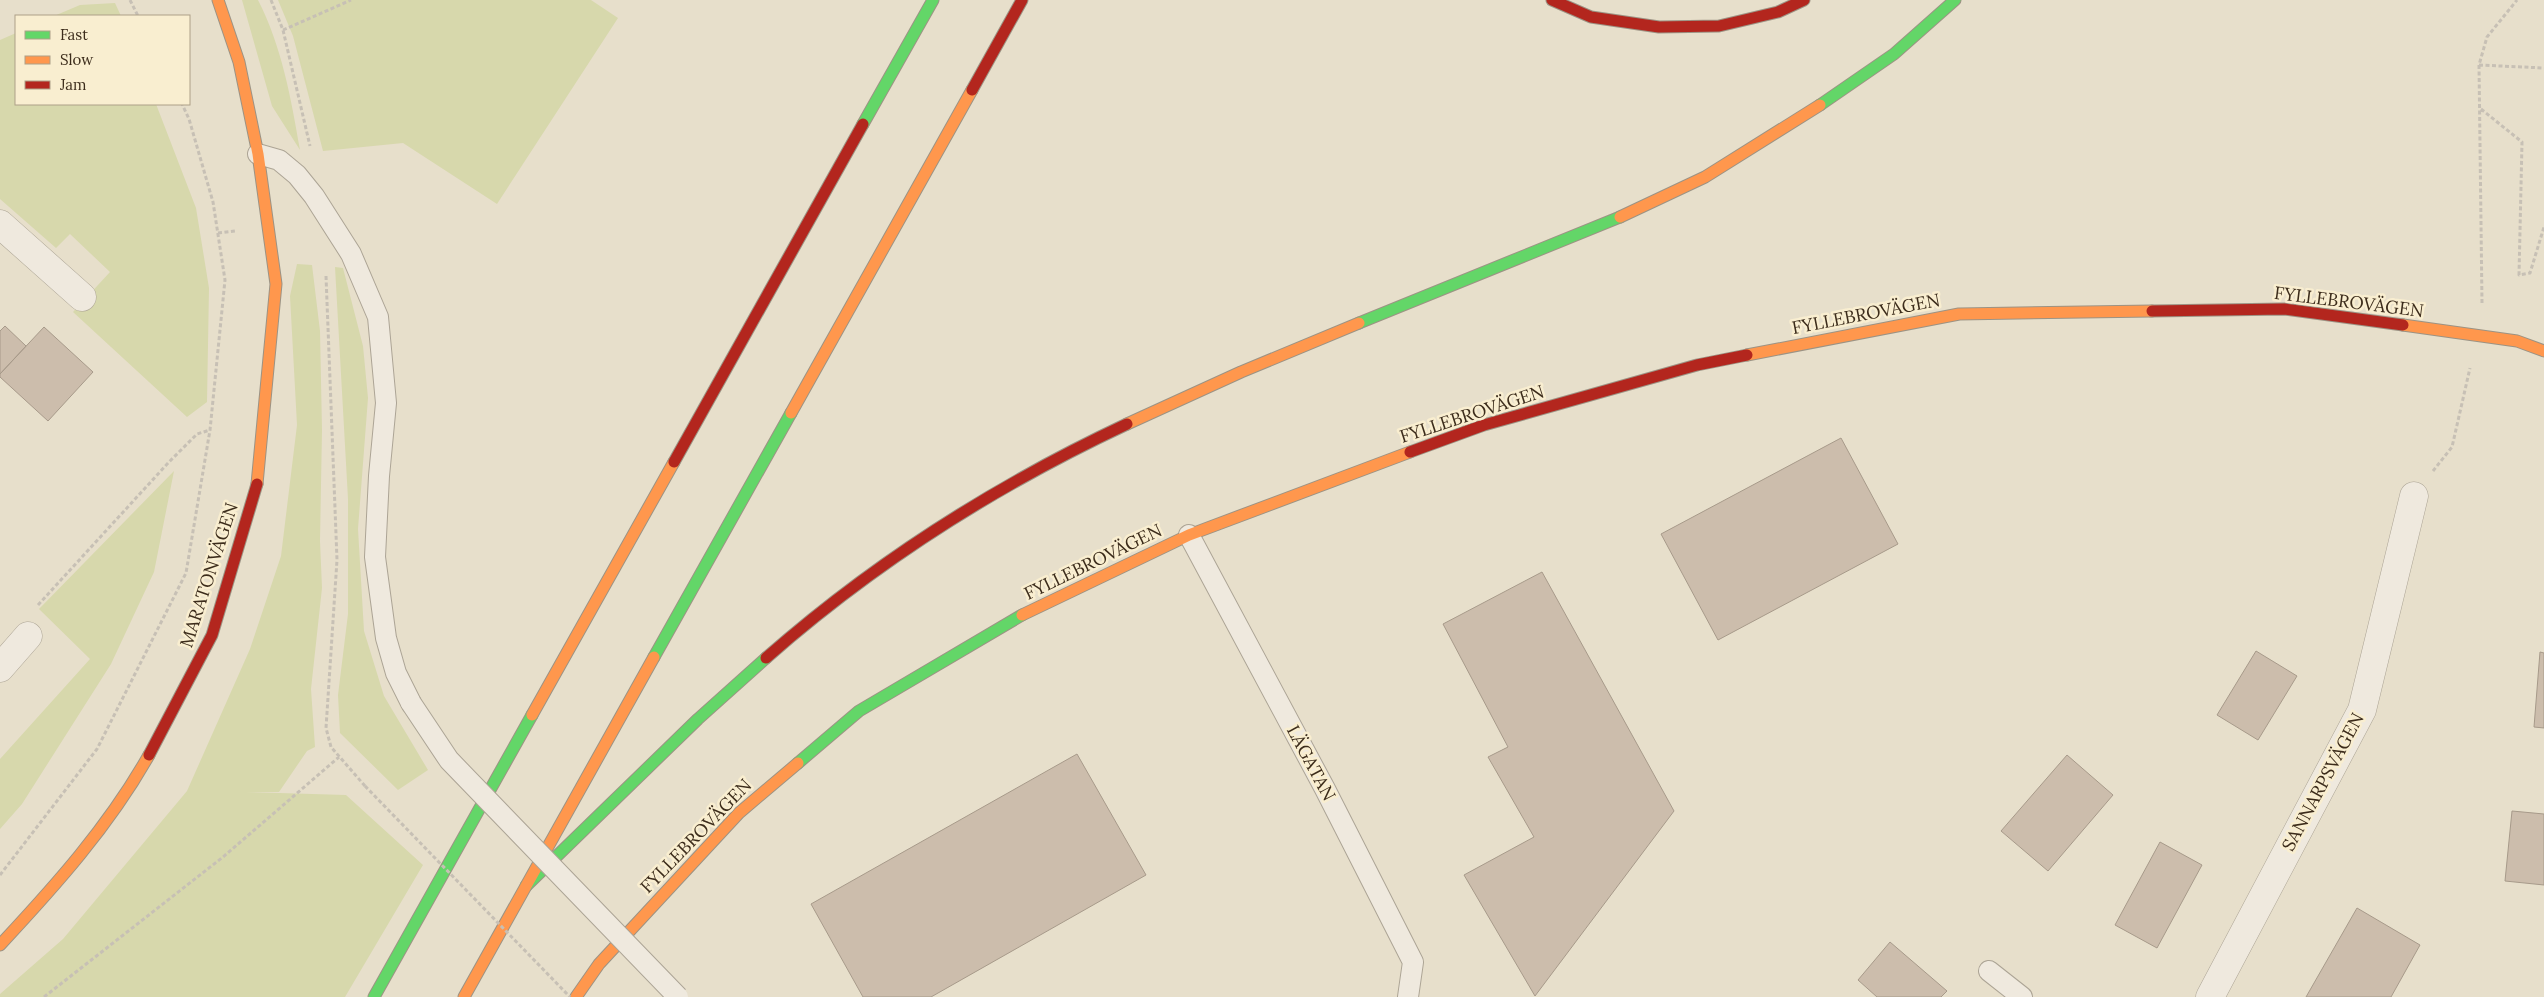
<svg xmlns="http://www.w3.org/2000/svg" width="2544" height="997" viewBox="0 0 2544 997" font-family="Lora,serif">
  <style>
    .green { fill: #d7d8ac }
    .building { fill: #ccbdac; stroke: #a79a8a }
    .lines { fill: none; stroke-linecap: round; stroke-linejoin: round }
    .lane-casing { stroke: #aca495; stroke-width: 22 }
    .street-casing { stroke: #aca495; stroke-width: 29 }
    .fast-casing { stroke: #9c9384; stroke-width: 13 }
    .slow-casing { stroke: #9c9384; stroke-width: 13 }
    .jam-casing { stroke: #9c9384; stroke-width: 13 }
    .path { stroke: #c7c0b5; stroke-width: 3; stroke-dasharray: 4 2.5; stroke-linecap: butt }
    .lane { stroke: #efe9de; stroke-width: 20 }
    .street { stroke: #efe9de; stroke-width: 28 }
    .fast { stroke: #63d668; stroke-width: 11 }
    .slow { stroke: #ff974d; stroke-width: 11 }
    .jam { stroke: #b3261e; stroke-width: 11 }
    .lane-bridge-casing { stroke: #aca495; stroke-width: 22; stroke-linecap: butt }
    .path-bridge { stroke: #c7c0b5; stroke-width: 3; stroke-dasharray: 4 2.5; stroke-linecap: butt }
    .lane-bridge { stroke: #efe9de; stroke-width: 20 }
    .labels { text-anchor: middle; stroke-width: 5; stroke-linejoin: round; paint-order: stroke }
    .street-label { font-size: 18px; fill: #3c2c1b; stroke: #f9eed0 }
  </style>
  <rect width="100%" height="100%" fill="#e7dfcb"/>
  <path class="green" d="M242,0h16c24,47 33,98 42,150l-28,-44z
    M278,0h313l27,18 -121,186 -94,-61 -80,8 -30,-115z
    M115,3l6,13h-67l26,-11z
    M16,33v71h140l40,104 13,80 -2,114 -20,15 -114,-105 37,-40 -40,-38 -14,14 -56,-49v-159z
    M297,264l15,1 8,66 2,99 -2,111 2,47 -11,101 4,58 -8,4 -28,41h-33l100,3 77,70 -78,132h-345v-3l63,-55 124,-148 63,-142 31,-93 16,-131 -7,-129z
    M335,267l8,1 20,78 5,52 -10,131 6,102 20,65 44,74 -30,20 -58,-57 -2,-38 10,-81v-115z
    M174,471l-20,101 -43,92 -89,140 -22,25v-70l90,-100 -51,-50z"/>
  <path class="building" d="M5,326l21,20 -26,28v-43z
    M44,327l49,45 -45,49 -48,-44v-3z
    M1841,438l57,106 -180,96 -57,-106z
    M1542,572l132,239 -139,185 -71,-121 70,-38 -46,-80 20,-10 -65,-123z
    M2256,651l41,25 -39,64 -41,-25z
    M2540,652l4,1v75l-10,-1z
    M1077,754l69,121 -215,122h-68l-52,-93z
    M2067,755l46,40 -65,76 -47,-40z
    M2512,811l32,3v71l-39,-4z
    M2160,842l42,23 -45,83 -42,-23z
    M2357,908l63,37 -29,52h-85z
    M1890,942l57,49 -6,6h-64l-19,-17z"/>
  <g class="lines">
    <defs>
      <path id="lane" d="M258,154l21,6 18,15 17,21 37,58 27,63 8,86 -7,73 -4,81 11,81 10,35 15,30
        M1189,535l136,254 88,173 -5,35
        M1989,971l33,26"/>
      <path id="street" d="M0,224l82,73
        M0,668l28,-32
        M2210,997l152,-287 52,-214"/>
      <path id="fast" d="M1820,105l74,-51 61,-54
        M863,124l70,-124
        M1359,323l261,-106
        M654,657l137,-244
        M798,763l61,-52 163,-96
        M526,886l172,-167 68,-61
        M374,997l158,-282"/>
      <path id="slow" d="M218,0l21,62 19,92 18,130 -19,200
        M1620,217l85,-40 115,-72
        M2403,325l114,16 27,10
        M1747,355l212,-41 193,-3
        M791,413l181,-323
        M1127,424l114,-52 118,-49
        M1022,615l167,-80 221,-83
        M532,715l142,-253
        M0,945c55,-59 109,-119 149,-190
        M464,997l190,-340
        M576,997l23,-33 140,-151 59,-50"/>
      <path id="jam" d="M1552,0l39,17 68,10 60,-1 59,-14 26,-12
        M972,90l50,-90
        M2152,311l132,-2 119,16
        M1410,452l74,-27 213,-60 50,-10
        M674,462l189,-338
        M766,658c108,-95 231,-173 361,-234
        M149,755l63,-120 45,-151"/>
    </defs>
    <use href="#lane" class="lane-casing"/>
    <use href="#street" class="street-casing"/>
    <use href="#fast" class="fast-casing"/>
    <use href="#slow" class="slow-casing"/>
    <use href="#jam" class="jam-casing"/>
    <path class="path" d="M130,0l8,16
      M271,0l12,30 27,116
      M283,30l68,-30
      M2479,65l65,3
      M2481,109l41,33 -3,133 11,-2 14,-46
      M218,233l17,-2
      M326,276l11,284 -11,168 5,19 34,39
      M2482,303l-3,-238 8,-28 30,-37
      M2433,471l19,-24 18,-79
      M38,605l131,-143 28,-28 13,-4
      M0,875l97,-126 89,-176 24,-143 15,-150 -12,-78 -24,-83 -7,-15
      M44,997l179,-140 116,-100"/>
    <use href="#lane" class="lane"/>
    <use href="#street" class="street"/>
    <use href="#fast" class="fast"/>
    <use href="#slow" class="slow"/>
    <use href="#jam" class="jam"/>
    <defs>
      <path id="lane-bridge" d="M411,703l38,57 229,237"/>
    </defs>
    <use href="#lane-bridge" class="lane-bridge-casing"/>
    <path class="path-bridge" d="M365,786l205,211"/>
    <use href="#lane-bridge" class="lane-bridge"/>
  </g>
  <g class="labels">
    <g class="street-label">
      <text transform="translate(2349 302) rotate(7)" y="6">FYLLEBROVÄGEN</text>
      <text transform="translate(1866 314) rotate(-11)" y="6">FYLLEBROVÄGEN</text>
      <text transform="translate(1472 414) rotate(-18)" y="6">FYLLEBROVÄGEN</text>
      <text transform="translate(1093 562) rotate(-26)" y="6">FYLLEBROVÄGEN</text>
      <text transform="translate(209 575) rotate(-72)" y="6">MARATONVÄGEN</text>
      <text transform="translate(1311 763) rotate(62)" y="6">LÄGATAN</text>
      <text transform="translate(2323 782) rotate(-62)" y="6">SANNARPSVÄGEN</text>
      <text transform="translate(696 836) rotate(-46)" y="6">FYLLEBROVÄGEN</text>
    </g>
  </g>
  <rect x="15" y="15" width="175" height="90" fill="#f9eed0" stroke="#ada088"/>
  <rect x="25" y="31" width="25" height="8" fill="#63d668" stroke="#ada088"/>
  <text x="60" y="40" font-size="15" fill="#3c2c1b">Fast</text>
  <rect x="25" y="56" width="25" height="8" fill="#ff974d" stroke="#ada088"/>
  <text x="60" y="65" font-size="15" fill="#3c2c1b">Slow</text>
  <rect x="25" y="81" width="25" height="8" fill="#b3261e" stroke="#ada088"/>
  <text x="60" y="90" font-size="15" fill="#3c2c1b">Jam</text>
</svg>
